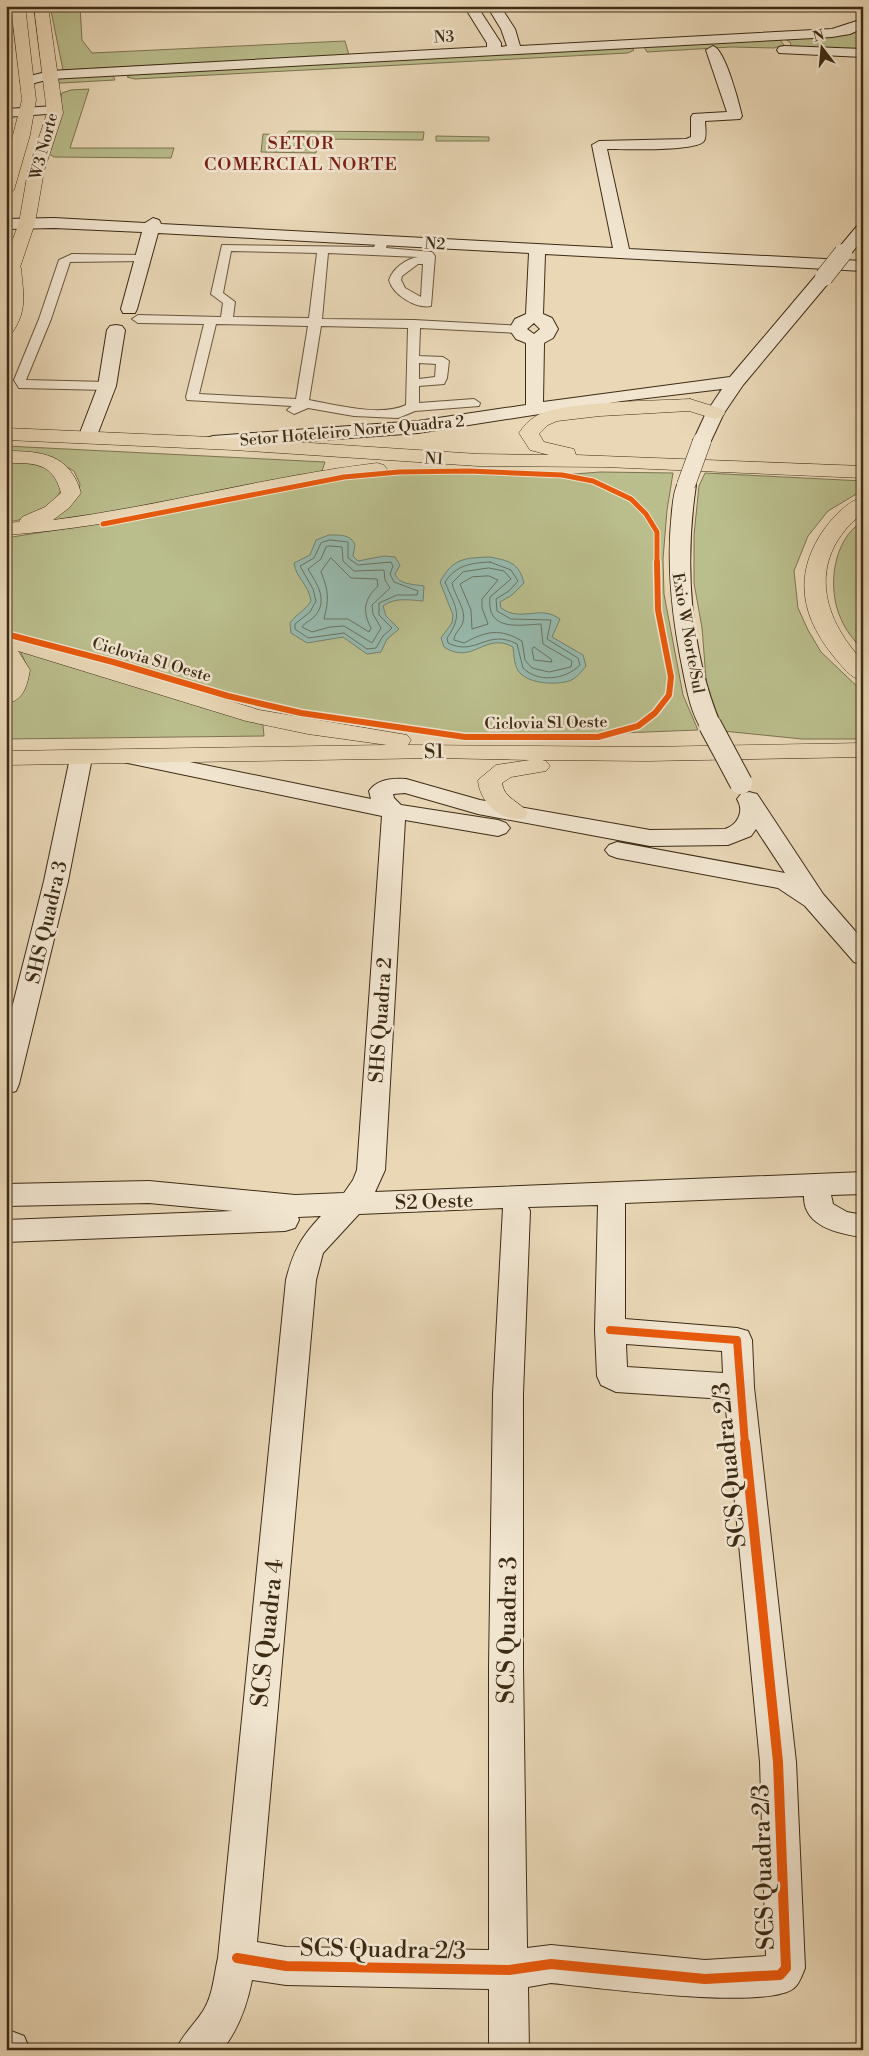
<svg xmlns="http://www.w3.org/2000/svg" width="869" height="2056" viewBox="0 0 869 2056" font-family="'Libre Bodoni',serif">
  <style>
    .green { fill: #babd8c; stroke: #7c7450 }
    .water { fill: #97baae; stroke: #738170 }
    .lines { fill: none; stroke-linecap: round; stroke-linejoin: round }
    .shore { stroke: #6a7261; stroke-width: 1 }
    .street-casing { stroke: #68563c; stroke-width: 2 }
    .secondary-casing { stroke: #3d2b14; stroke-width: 2 }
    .primary-casing { stroke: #3d2b14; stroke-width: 1 }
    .highway-casing { stroke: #3d2b14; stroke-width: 1 }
    .street { fill: #f1e5d0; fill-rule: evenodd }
    .secondary { fill: #f1e5d0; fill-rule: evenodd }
    .primary { fill: #e9d7b6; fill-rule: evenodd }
    .highway { fill: #e9d7b6; fill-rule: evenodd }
    .secondary-bridge-far1-casing { stroke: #3d2b14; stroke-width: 19; stroke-linecap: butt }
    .secondary-bridge-casing { stroke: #3d2b14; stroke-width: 24; stroke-linecap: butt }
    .secondary-bridge-far1 { stroke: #f1e5d0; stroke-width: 18 }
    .secondary-bridge { stroke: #f1e5d0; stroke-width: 22 }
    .cycleway-far3-casing { stroke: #f1e5d0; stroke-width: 7 }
    .cycleway-far2-casing { stroke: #f1e5d0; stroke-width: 9 }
    .cycleway-far1-casing { stroke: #f1e5d0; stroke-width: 11 }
    .cycleway-casing { stroke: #f1e5d0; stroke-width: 13 }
    .cycleway-far3 { stroke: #e8590c; stroke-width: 5 }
    .cycleway-far2 { stroke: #e8590c; stroke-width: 6 }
    .cycleway-far1 { stroke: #e8590c; stroke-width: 8 }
    .cycleway { stroke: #e8590c; stroke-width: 10 }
    .labels { text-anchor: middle; stroke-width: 5; stroke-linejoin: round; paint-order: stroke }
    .far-street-label { font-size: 16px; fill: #3d2b14; stroke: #f1e5d0 }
    .far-neighbourhood-label { font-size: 18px; letter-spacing: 1px; fill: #7a1f14; stroke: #f1e5d0 }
    .street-label { font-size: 20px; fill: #3d2b14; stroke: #f1e5d0 }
    .near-street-label { font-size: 24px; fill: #3d2b14; stroke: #f1e5d0 }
  </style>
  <rect width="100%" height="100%" fill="#e9d7b6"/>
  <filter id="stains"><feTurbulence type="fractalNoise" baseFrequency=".004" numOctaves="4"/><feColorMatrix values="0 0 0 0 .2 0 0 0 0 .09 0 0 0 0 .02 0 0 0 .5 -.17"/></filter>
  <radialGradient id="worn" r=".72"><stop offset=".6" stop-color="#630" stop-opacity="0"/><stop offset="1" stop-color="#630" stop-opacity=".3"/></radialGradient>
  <path class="green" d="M50,6h30l2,34 10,13 253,-12 4,14 -286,15z
    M863,27v24l-75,-3 3,-2 -1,-4 -9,-5z
    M780,40l4,5 -10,3 -43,-1 -84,5 -4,-7z
    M632,48l2,2 -6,3 -493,26 -8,-2 5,-3z
    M113,75l2,5 -53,3h-3l-1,-6z
    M89,89l-19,59h104l-3,10 -117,-1 -8,-5 16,-59 9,-3z
    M289,131l135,1 -1,8 -105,-1 -2,14 -55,-1 2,-18 22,1z
    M436,136l53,1v4h-53z
    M6,446l319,16 -3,9 -152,31 -127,21 35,-28 2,-11 -6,-13 -16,-9 -52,-8z
    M6,461l21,1 26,8 9,17c-7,22 -34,33 -56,35z
    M468,471l94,4 38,-3 73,1 -6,37 -4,49 1,35 19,101 15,35c-109,4 -220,11 -329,-5 -123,-18 -243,-55 -363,-88v-99l180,-29 157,-32 56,-5z
    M705,473l158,8v9l-35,21 -20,25 -14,35 4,37 10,22 13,22 42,40v47h-61l-79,-8 -16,-40 -5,-63 -8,-45v-48l5,-49z
    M863,521v130c-8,-10 -17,-20 -22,-32 -14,-30 -9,-79 22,-98z
    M20,651l243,74 1,11 -258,3v-34l9,-6 13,-31z"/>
  <path class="water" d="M329,535c11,0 20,-1 26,9l-2,12 5,5 26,-5 11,1 5,8 -5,9c4,11 18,10 29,12l-1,15c-14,-1 -28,-4 -40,5l3,10 13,13 -12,10 -6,13 -14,2 -24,-17 -36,6 -16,-10 -1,-10c6,-9 15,-12 21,-22 -2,-16 -15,-23 -17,-38l16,-8 6,-15z
    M490,557c20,4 29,6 34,26l-12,12 -12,7 1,6c21,15 38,-4 59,11l-8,18 31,18 3,11c-5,6 -9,12 -17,15 -13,4 -39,3 -49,-8 -6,-6 -6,-18 -7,-26 -28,-16 -40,19 -69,0l-3,-9 11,-15 1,-8 -13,-33c13,-24 24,-24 50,-25z"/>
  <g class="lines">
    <path class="shore" d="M330,540l18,2v16l10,7 33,-3 2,4 -3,8 4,8 24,9 -1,4h-20l-18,8v12l13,13 -9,8 -7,12 -9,1 -23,-16 -36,5 -13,-9v-5l15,-12 6,-11 -3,-12 -13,-23 14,-8 7,-15z
      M330,546l12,1 1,14 11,10 30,-1 1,10 5,8 -18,17 1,9 8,14 -9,15 -28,-17 -14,1 -18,5 -10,-5c3,-5 8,-6 12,-10 15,-16 3,-33 -6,-48l13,-10 5,-12z
      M331,558l20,20 26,1 1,7c-14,13 -16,25 -7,42l-2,4 -21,-13h-24c5,-21 5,-27 -3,-47z
      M490,562l21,8 7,11 -9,10 -13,8 1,12 14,8 40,1 -4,19 31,19 2,7c-15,15 -42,18 -57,3l-6,-24c-30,-16 -41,13 -69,-1l-1,-5c17,-24 8,-31 -2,-56 11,-17 26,-19 45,-20z
      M489,568l15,3 7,8 -21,18c-4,35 29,28 51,27l2,20 29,17 -1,6 -22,5 -17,-4 -7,-8 -3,-19c-22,-13 -36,-10 -58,2l-10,-3c0,-7 7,-11 9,-18 4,-12 -9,-27 -11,-39l11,-11z
      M489,576l9,4 -16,19v9l6,16 -16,5 -1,-19 -11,-26 12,-7z
      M534,647l17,12 1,3 -18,-2 -2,-10z"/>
    <defs>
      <path id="street" d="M382,238l6,3 -2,7 46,4 3,4 -4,50c-15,3 -38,-11 -42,-26 4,-12 17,-21 29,-23l-90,-4 -6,66 92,1 108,6 2,3 -6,4 -98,-5 -1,28 24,1 6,4 -2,17 -3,6 -25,2v17l55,-4 6,4 -1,3 -64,5 -17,7 -44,-2 -46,-8 -14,6 -7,-4 5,-4 -105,-6 -1,-3 18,-73 -66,-1 -6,-4 6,-4 83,2 2,-14 -12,-9 11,-49 152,2 4,-8zM231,251l86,2 -8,65 -76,-1 2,-15 -12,-9zM418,264h5l-2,33 -16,-9 -4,-8 1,-4zM216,324l92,2 -12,73 -97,-5zM321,326l87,2 -2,77c-25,12 -70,0 -97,-5zM419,363l17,1 -1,13 -16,2z
        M72,254l70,1 6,3 -6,3 -72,1 -19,57 -25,61 81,2 6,4 -6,4 -88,-2 -5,-8 25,-61 20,-59z"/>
      <path id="secondary" d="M464,6h13l24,37v4l6,-1 -6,-17 -14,-23h13l15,23 5,17 312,-17 31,-10v9l-13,6 -18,3 -782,42 -23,6 -7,-4 2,-3 28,-7 437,-24v-4z
        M713,46c12,3 26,57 29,70l-2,3 -35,2c0,5 2,15 -1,20 -8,11 -81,8 -97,8l22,100 234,12v10l-318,-17 -2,60 9,4 6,11 -5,9 -9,5 -1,59 187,-25 88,-104h12l2,4 -2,4 -87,104 -19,28 -15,32h-14l-2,-4 13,-28 16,-24 -100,12 -204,32 -205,15 -7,-2 -2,-4 2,-4 7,-2 205,-15 108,-16v-62l-10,-4 -7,-10 6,-10 11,-5 3,-61 -371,-20 -21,76 -2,4h-12l-2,-4 21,-77 -88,-4 -48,1v-10l48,-1 91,5 8,-5 6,2 2,4 452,24 -21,-103 7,-4 87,-2 5,-2v-20l2,-3 34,-2 -21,-62zM534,323l6,6 -6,5 -7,-5z
        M784,46l79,3v8l-84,-4 -2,-3 2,-3z
        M55,106l7,4 -2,3 -54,4v-8z
        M863,224v15l-14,17h-12l-2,-3 2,-3 20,-24z
        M116,325l6,1 3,4 -9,56 -20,52 -2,4h-14l-2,-4 20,-52 9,-56 3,-4z
        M686,479l7,2 3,4c-12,79 -6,166 25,240l-3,5 -8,2 -8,-2c-11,-17 -15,-39 -19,-59 -11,-53 -17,-106 -11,-160 1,-10 2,-22 7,-30z
        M131,750l240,49 -2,-8c8,-12 24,-13 37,-12l74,21 170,30 75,-1c12,-4 20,-17 12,-30l4,-5 8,-2 8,2 66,100 40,46v25l-9,-3 -49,-56 -27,-18 -161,-30 -8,-3 -4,-5 4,-5 8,-3 168,31 -29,-44 -5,7 -23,9 -78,1 -172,-32 -73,-21 -12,1 1,4 7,7 97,15 8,3 4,5 -4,5 -8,3 -93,-16 -20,350 -10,22 488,-20v22l-32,1 2,9 14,8 16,3v22c-25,-3 -60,-11 -59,-41l-179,7v116l112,9 11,3 4,9 2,47 42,375 9,206c-3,7 -5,15 -11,20 -27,23 -201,-1 -243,-5l-23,4 1,63h-40v-61l-203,-4 -34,-5c-5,25 -13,49 -30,70h-46c7,-16 18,-25 27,-39 10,-15 11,-36 15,-53l68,-678c7,-28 15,-43 35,-64l-23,1 1,3 -4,8 -10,3 -279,11v-22l227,-9 -84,-8 -143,3v-22l143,-3 146,14 49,-2 9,-13 4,-10 25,-354 -259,-54 -3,-5 3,-5zM598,1205l-3,125 2,46 4,9 15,7 109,7 35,363 6,194 -61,4 -154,-15 -24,3 -4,-281v-273l7,-183 -2,-4zM503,1208l-10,186 -4,273v283l-203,-3 -29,-5 59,-662 7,-27 36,-39zM626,1344l96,7 1,22 -96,-6z
        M81,751l8,2 3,5 -24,123 -49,203 -3,7 -10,3v-62l38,-151 26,-123 3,-5z
        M6,2029l18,7 6,14h-24z"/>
      <path id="primary" d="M11,6h14l11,94 -6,35 -16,55 -8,5v-33l16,-62z
        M34,6h14l15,107 -19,58 -9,52 -20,59 -3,4 -6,1v-30l13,-34 9,-52 19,-58z"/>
      <path id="highway" d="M12,263l6,1 3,4c2,25 7,42 -9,65l-6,1v-70z
        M690,399l32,10 3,4 -3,4 -7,2 -26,-8 -89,5 -43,5 -9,4 -9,9 5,8 30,7 2,6 287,11v12l-258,-11 -127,-1 -244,-16 -228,-10v-12l228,10 244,16 71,1 -19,-5 -11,-17c4,-6 10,-13 17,-17 27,-15 119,-15 154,-17z
        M6,451c36,0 64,3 75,42l-12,15 -16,12c109,-14 215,-44 324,-57l7,2 3,4 -3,4 -7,2c-125,15 -245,51 -371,60v-12l13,-1 3,-5 23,-10 16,-14c-8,-31 -27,-30 -55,-30z
        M863,497v16c-55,43 -44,102 0,148v20c-13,-3 -21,-15 -29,-24 -34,-42 -41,-84 -9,-129 9,-12 23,-27 38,-31z
        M6,635l35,7 218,68 148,25 4,5 -3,5 239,2 216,-4v14l-216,4 -105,-1 4,1 4,5 -4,5 -35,6 -9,6c2,16 18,18 26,30l-3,5c-22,6 -46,-16 -47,-38l18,-15 34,-5 -93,-2 -431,7v-14l381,-6 -79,-11 -62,-13 -228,-70 12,19c-3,16 -6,30 -24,34z"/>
    </defs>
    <use href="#street" class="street-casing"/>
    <use href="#secondary" class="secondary-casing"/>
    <use href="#primary" class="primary-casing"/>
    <use href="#highway" class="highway-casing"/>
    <use href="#street" class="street"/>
    <use href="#secondary" class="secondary"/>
    <use href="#primary" class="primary"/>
    <use href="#highway" class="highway"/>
    <defs>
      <path id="secondary-bridge-far1" d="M824,277l19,-24
        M686,485l16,-44"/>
      <path id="secondary-bridge" d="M710,725l31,58"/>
    </defs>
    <use href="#secondary-bridge-far1" class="secondary-bridge-far1-casing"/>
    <use href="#secondary-bridge" class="secondary-bridge-casing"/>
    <use href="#secondary-bridge-far1" class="secondary-bridge-far1"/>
    <use href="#secondary-bridge" class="secondary-bridge"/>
    <defs>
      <path id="cycleway-far3" d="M103,524l241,-47 55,-5 69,-1 94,4 31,6 38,18 15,15 11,18v31"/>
      <path id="cycleway-far2" d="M6,634l107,28 115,34 73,17 164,24h133l40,-11 17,-13 14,-18 2,-18 -13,-67 -1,-48"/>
      <path id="cycleway-far1" d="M610,1330l127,10 8,104"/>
      <path id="cycleway" d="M237,1958l49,8 223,4 42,-6 154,15 75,-4 6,-7 -8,-206 -33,-319"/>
    </defs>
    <use href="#cycleway-far3" class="cycleway-far3-casing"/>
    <use href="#cycleway-far2" class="cycleway-far2-casing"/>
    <use href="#cycleway-far1" class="cycleway-far1-casing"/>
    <use href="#cycleway" class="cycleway-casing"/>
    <use href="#cycleway-far3" class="cycleway-far3"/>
    <use href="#cycleway-far2" class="cycleway-far2"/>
    <use href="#cycleway-far1" class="cycleway-far1"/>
    <use href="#cycleway" class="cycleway"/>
  </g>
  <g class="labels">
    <g class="far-street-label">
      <text transform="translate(444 36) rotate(-3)" y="6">N3</text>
      <text transform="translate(43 146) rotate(-75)" y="6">W3 Norte</text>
      <text transform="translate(435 243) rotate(3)" y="6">N2</text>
      <text transform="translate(352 430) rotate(-5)" y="6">Setor Hoteleiro Norte Quadra 2</text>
      <text transform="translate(434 458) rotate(3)" y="6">N1</text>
      <text transform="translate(689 633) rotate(80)" y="6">Exio W Norte/Sul</text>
      <text transform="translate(152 659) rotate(16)" y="6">Ciclovia S1 Oeste</text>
      <text transform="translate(546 722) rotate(-1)" y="6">Ciclovia S1 Oeste</text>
    </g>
    <g class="far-neighbourhood-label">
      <text x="301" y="149">SETOR<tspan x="301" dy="21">COMERCIAL NORTE</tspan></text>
    </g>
    <g class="street-label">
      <text transform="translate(434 751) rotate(-1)" y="7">S1</text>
      <text transform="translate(46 922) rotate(-77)" y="7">SHS Quadra 3</text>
      <text transform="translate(380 1020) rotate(-86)" y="7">SHS Quadra 2</text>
      <text transform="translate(434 1201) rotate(-2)" y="7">S2 Oeste</text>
    </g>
    <g class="near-street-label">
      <text transform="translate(729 1465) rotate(-96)" y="8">SCS Quadra 2/3</text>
      <text transform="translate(507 1630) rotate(-89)" y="8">SCS Quadra 3</text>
      <text transform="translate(267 1633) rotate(-84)" y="8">SCS Quadra 4</text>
      <text transform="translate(763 1867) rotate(-92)" y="8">SCS Quadra 2/3</text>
      <text transform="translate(383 1949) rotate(1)" y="8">SCS Quadra 2/3</text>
    </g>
  </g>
  <rect width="869" height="2056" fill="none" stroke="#e9d7b6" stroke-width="25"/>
  <rect x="8" y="8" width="854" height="2041" fill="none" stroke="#3d2b14" stroke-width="2.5"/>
  <rect x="12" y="12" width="844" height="2031" fill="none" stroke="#3d2b14"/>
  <g transform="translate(822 48) rotate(344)" stroke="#f1e5d0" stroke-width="4" paint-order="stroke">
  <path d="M0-4L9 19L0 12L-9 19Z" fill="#3d2b14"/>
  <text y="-8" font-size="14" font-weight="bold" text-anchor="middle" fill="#3d2b14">N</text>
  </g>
  <rect width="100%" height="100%" filter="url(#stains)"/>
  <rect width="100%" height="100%" fill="url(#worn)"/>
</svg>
